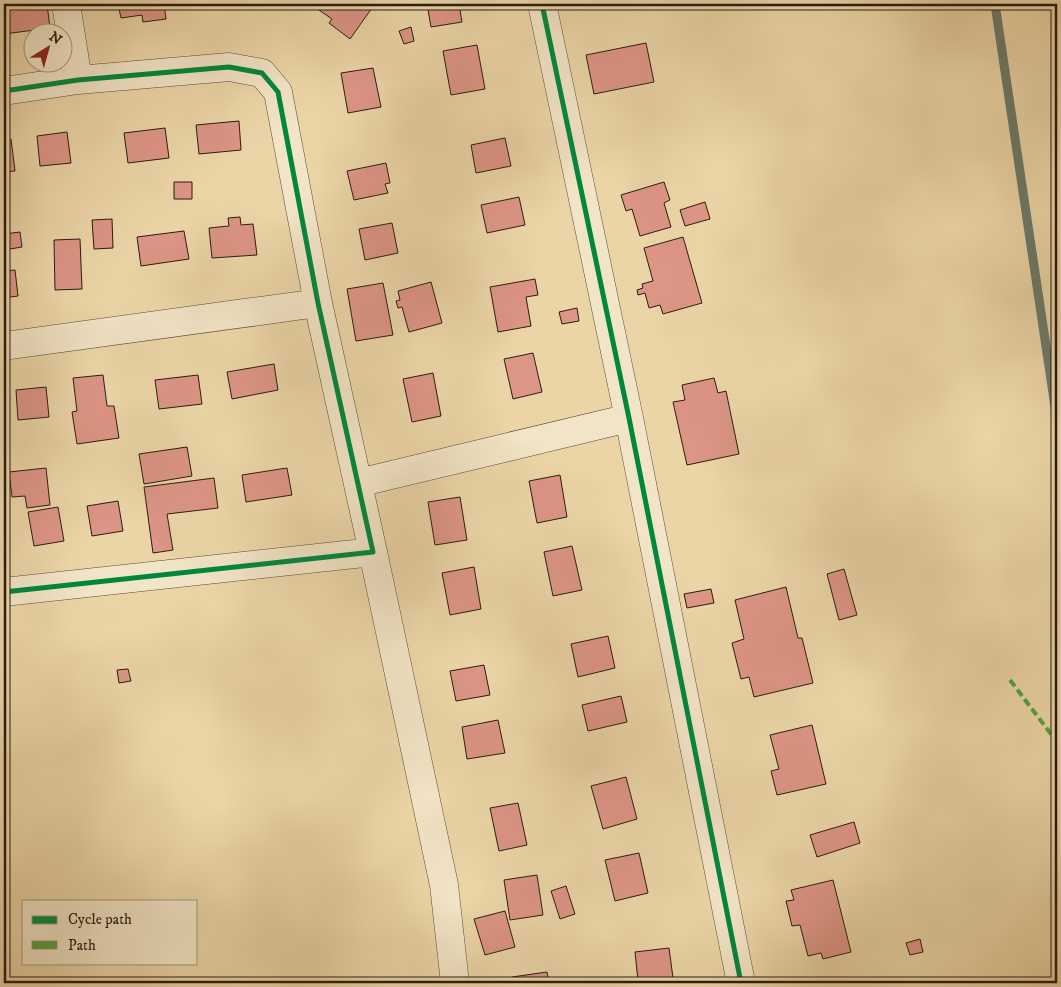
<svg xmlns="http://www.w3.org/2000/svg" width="1061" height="987" viewBox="0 0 1061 987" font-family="'IM FELL DW Pica',serif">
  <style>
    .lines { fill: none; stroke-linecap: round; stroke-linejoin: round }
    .stream { stroke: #6c7b6b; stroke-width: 9 }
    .building { fill: #dd9586; stroke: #281d13 }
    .minor-casing { stroke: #594b38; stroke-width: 29 }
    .minor { stroke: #f2e4c6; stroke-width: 28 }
    .quiet { stroke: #51a23f; stroke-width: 4; stroke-dasharray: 8 4; stroke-linecap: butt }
    .cycleway-casing { stroke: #f2e4c6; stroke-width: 8 }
    .cycleway { stroke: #00873e; stroke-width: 5 }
  </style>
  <rect width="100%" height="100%" fill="#ebd5a7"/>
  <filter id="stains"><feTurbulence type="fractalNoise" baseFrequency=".004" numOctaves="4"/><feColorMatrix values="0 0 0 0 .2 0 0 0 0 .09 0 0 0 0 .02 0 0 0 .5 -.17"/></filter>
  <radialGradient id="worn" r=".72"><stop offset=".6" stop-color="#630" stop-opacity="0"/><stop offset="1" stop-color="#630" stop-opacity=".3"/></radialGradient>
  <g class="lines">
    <path class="stream" d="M995,4l62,416"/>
  </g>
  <path class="building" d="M4,4h43l3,24 -46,6z
    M118,4h46l2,15 -23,3 -1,-7 -21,3z
    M192,4h21l-20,3z
    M319,4h47l6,4 -22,31 -21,-16 3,-4 -16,-11z
    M427,4h32l3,18 -31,5z
    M411,27l3,14 -10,3 -5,-13z
    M646,43l8,39 -60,12 -8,-39z
    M477,45l8,44 -34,6 -8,-44z
    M373,68l8,39 -33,6 -7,-40z
    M239,121l2,29 -42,4 -3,-29z
    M165,128l4,30 -41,5 -4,-30z
    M67,132l4,31 -31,3 -3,-30z
    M505,138l6,28 -35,7 -5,-28z
    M11,139l4,32 -11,1v-32z
    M386,163l4,20 -5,1 3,9 -34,7 -7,-29z
    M174,182h18v17h-18z
    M664,182l6,18 -6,3 7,24 -31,9 -8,-27 -6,2 -5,-16z
    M519,197l6,28 -38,8 -6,-28z
    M705,202l5,17 -25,7 -5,-16z
    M240,217l1,8 12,-1 4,31 -45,3 -3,-30 20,-2 -1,-8z
    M112,219l1,29 -19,1 -2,-29z
    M392,223l6,30 -33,7 -6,-31z
    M184,231l5,28 -48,7 -4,-29z
    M20,232l2,15 -18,3v-16z
    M683,237l19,66 -39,11 -3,-9 -11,3 -4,-15 -7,2 -1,-5 6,-2 -1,-4 11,-3 -9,-33z
    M80,239l2,50 -27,1 -1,-50z
    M15,270l3,26 -14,2v-27z
    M535,279l3,16 -12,2 5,29 -33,6 -8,-45z
    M431,282l11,41 -33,9 -7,-25 -4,1 -2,-7 4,-1 -2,-9z
    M383,283l10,52 -37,6 -9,-52z
    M577,308l2,13 -17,3 -3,-12z
    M533,353l9,39 -29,7 -9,-40z
    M274,364l4,26 -46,9 -5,-27z
    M433,373l8,43 -29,6 -9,-43z
    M103,375l4,31h7l5,32 -42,6 -5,-32 5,-1 -4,-33z
    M198,375l4,29 -43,5 -4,-29z
    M714,378l4,15 8,-2 13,63 -52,11 -14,-63 12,-2 -3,-15z
    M46,387l3,30 -31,3 -2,-30z
    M187,447l5,29 -48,8 -5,-30z
    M46,468l4,37 -23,3 -2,-12 -13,1 -3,-25z
    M287,468l5,27 -46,7 -4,-27z
    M560,475l7,42 -30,6 -8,-42z
    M214,478l4,30 -51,6 6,36 -20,3 -9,-66z
    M460,497l7,43 -32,5 -7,-43z
    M118,501l5,30 -31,5 -5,-30z
    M58,507l6,34 -30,5 -6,-34z
    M572,546l10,44 -29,6 -9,-44z
    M474,567l7,42 -31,6 -8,-42z
    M844,569l13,46 -18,5 -12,-46z
    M786,587l12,51h4l11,45 -59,14 -5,-20 -8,2 -9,-36 12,-4 -9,-39z
    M711,589l3,14 -27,5 -3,-14z
    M608,636l7,32 -37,9 -7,-33z
    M484,665l6,30 -34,6 -6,-30z
    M128,669l3,12 -12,2 -2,-13z
    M621,696l6,26 -39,9 -6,-26z
    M498,720l7,33 -38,6 -5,-32z
    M812,725l14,59 -49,11 -6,-24 8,-2 -9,-34z
    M626,777l11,42 -34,10 -12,-43z
    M518,803l9,42 -28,6 -9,-43z
    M854,822l6,21 -43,14 -7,-22z
    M639,853l9,40 -33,8 -10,-41z
    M537,875l6,40 -33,5 -6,-40z
    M833,880l18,72 -28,7 -2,-6 -13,3 -8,-31 -8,1 -6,-25 8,-1 -3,-10z
    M566,886l9,28 -15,5 -9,-28z
    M505,911l10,36 -30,8 -11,-36z
    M920,939l3,13 -13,3 -4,-12z
    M669,948l4,30 -35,3 -3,-29z
    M547,972l2,11h-36l-1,-6z"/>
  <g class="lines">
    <defs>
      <path id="minor" d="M66,4l12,76
        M542,4l87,414 112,565
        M4,91l74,-11 151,-13 33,6 16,19 40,211 55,249 -369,40
        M4,346l314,-43
        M358,483l271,-65
        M373,552l71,333 11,98"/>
    </defs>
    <use href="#minor" class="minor-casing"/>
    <use href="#minor" class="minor"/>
    <path class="quiet" d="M1010,680l47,62"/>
    <defs>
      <path id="cycleway" d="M542,4l87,414 112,565
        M4,91l74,-11 151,-13 33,6 16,19 40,211 55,249 -369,40"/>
    </defs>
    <use href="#cycleway" class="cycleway-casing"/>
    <use href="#cycleway" class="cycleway"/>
  </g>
  <rect width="1061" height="987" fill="none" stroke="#ebd5a7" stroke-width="20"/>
  <rect x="5" y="5" width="1051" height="977" fill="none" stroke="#281d13" stroke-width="2.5"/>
  <rect x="10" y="10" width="1041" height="967" fill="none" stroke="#281d13"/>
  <rect x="22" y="900" width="175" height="65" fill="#f2e4c6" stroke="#a1947e"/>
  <rect x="32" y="916" width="25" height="8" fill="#00873e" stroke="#a1947e"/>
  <text x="68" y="924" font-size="15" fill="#281d13">Cycle path</text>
  <rect x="32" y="941" width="25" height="8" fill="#51a23f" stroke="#a1947e"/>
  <text x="68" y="950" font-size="15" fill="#281d13">Path</text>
  <g transform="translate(48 48) rotate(37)"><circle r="24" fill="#f2e4c6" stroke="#a1947e"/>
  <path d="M0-4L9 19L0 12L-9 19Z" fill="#8f2418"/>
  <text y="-8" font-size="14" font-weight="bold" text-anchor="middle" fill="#281d13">N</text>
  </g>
  <rect width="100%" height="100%" filter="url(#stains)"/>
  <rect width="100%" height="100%" fill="url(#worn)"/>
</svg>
